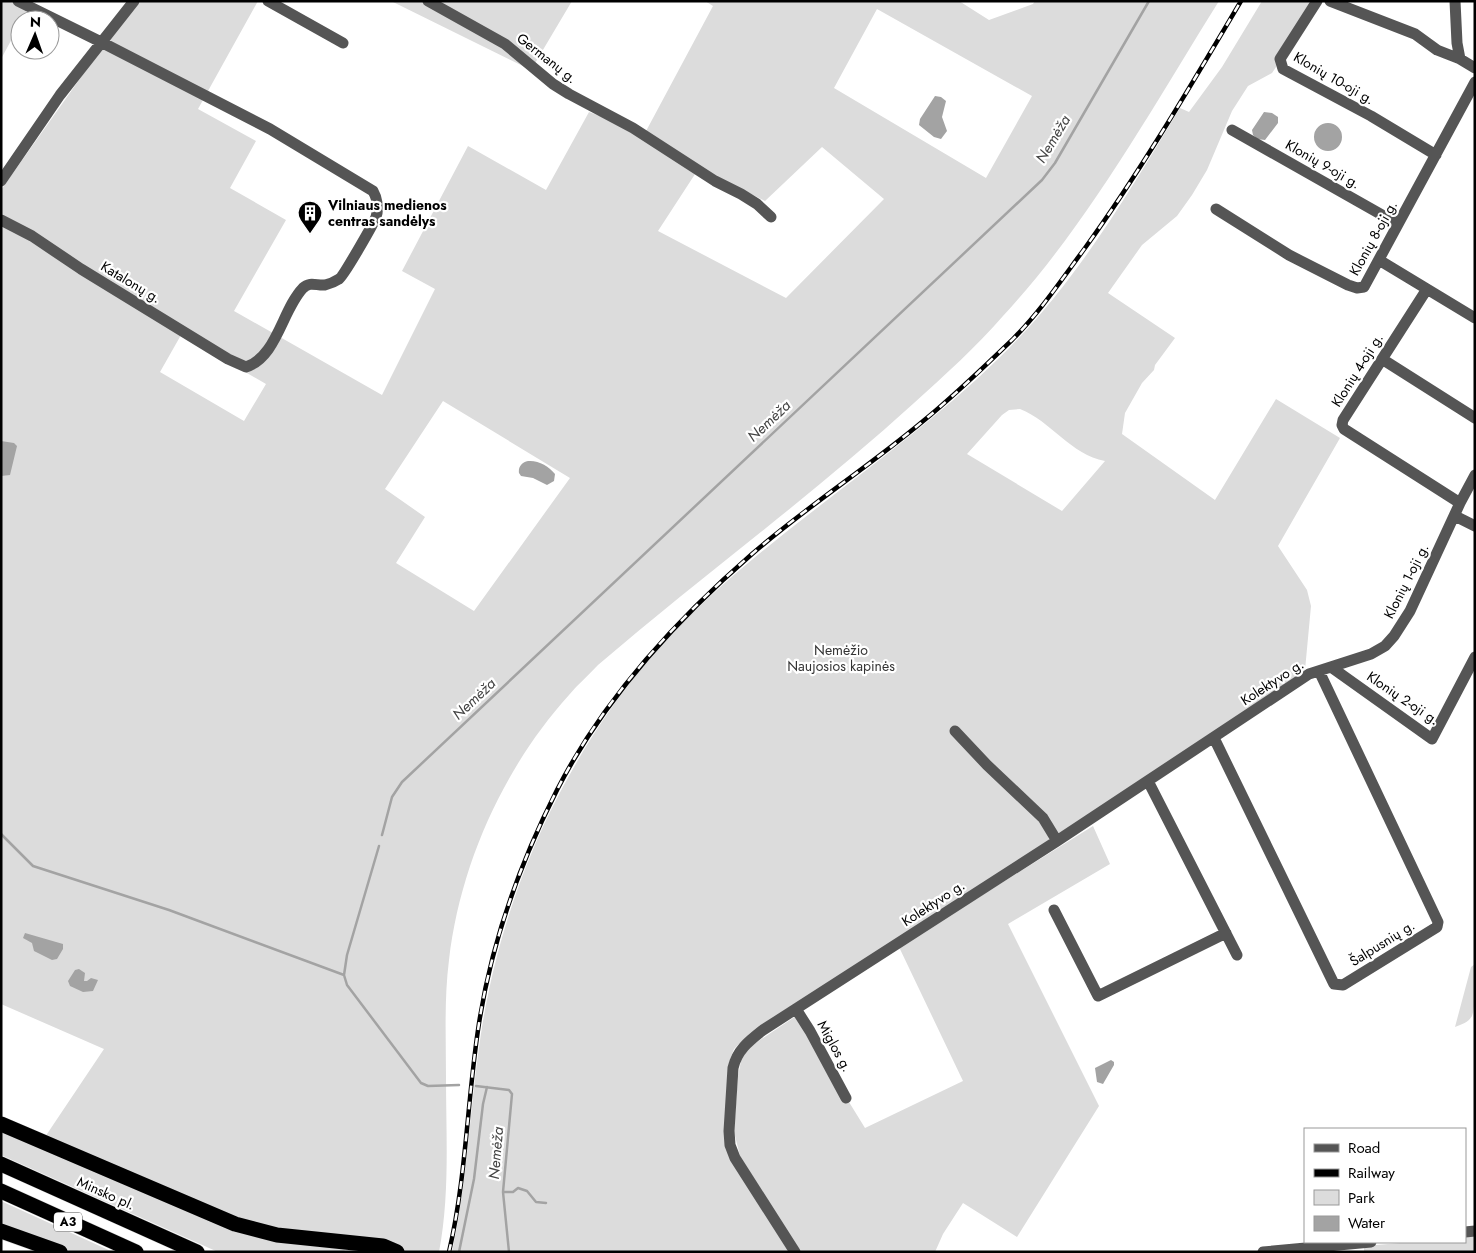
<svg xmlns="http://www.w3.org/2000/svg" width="1476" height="1253" viewBox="0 0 1476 1253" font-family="Jost,sans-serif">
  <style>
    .green { fill: #dcdcdc; fill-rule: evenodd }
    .water { fill: #a3a3a3 }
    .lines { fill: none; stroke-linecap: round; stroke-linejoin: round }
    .stream { stroke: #a3a3a3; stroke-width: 2.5 }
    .highway-casing { stroke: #dbdbdb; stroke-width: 16 }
    .minor { stroke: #555; stroke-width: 11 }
    .highway { stroke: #000; stroke-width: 15 }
    .rail-casing { stroke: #000; stroke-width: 4.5 }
    .rail { stroke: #fff; stroke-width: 2.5; stroke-dasharray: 8; stroke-linecap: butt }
    .labels { text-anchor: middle; stroke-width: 4.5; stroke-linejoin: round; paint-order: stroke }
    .shield { fill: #fff; stroke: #4c4c4c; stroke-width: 1 }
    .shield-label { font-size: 12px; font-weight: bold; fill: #000 }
    .street-label { font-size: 14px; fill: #000; stroke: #fff }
    .poi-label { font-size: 14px; font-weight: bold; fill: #000; stroke: #fff; text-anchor: start }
    .park-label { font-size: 14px; fill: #333; stroke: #fff }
    .water-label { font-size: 15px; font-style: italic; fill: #444; stroke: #fff }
  </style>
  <rect width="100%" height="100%" fill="#fff"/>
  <path class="green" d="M1,1h8l18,9 -5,10h-2v4l-19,35z
    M139,1h119l-60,108 58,32 -26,47 56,32 -52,91 148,84 53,-106 -33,-18 66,-125 78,44 43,-78 56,21 68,-127 -8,-5h254l30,19 44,-16 2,-3h184c-67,107 -130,222 -216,315 -27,31 -58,59 -89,87 -101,92 -212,173 -316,262 -9,10 -20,19 -29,30 -65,72 -109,169 -120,265 -5,39 -3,79 -3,118 0,57 4,117 -7,174h-33l-11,-8 -129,-18 -21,-5 -200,-84 59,-88 -103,-45v-814l100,-141zM877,9l155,87 -46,82 -152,-90zM822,147l62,52 -98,99 -128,-67 41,-63 66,33zM181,335l85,49 -22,37 -84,-49zM443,401l127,77 -96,133 -78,-48 29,-46 -40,-28z
    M391,1h181l-41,69z
    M1262,1h52l-34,53 -4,13 -4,6 -24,13 -16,25 -25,59 -15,25 -15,21 -35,29 -34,48 67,45 -20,27 -1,5 -12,13 -17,30 -3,21 93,66 61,-101 64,39 -62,108 29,44 4,16 -6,64 -244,165 -318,205 -9,9 -5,13 -4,70 64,120h-337c16,-74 18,-150 30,-225 12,-74 35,-147 68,-215 38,-77 90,-152 154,-210 93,-87 203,-154 294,-243 76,-73 128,-162 182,-251l9,4 33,-45zM1020,409c31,12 51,46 85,52l-43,50 -95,-57 35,-39 7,-5z
    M1093,826l17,38 -102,60 91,182 -82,131 -54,-34 -20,31 -8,18h-135l-60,-96 -6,-24 4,-56 3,-15 5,-10 8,-7 42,-28 69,112 98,-47 -64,-134z
    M1475,964c0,13 1,42 -3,52 -4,7 -10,8 -17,11l16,-60z
    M1,1130l220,95 125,22 -2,5h-126l-217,-97z
    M1,1201l112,51h-41l-71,-27z
    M1475,1236v16h-111v-6l48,-4h53v-5z"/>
  <path class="water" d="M935,96l6,1 5,4 -4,16 5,14 -6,8 -7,-2 -15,-12 1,-6z
    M1264,112l8,1 6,4v6l-13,17 -8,-1 -4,-4 -1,-5z
    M1314 137a14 14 0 1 1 28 0a14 14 0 1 1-28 0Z
    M1,441l13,2 3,3 -7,29 -9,1z
    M528,461c10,-1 21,5 27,13l-1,7 -7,4 -14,-7 -12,-2 -2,-3c-1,-6 3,-11 9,-12z
    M25,933l38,11v5l-6,10 -5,1 -18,-9 -2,-8 -9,-5z
    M79,969l6,4 -1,8h3l4,-3 7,2 -5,11 -10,1 -13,-6 -2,-5 7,-11z
    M1111,1060l3,2v3l-11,19 -6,-2 -2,-14z"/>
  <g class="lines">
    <path class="stream" d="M1,834l32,32 136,44 175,65
      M382,835l10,-38 10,-15 640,-602 13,-17 94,-162
      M379,846l-32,109 -3,20 3,10 74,98 7,3 31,-1
      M476,1086l33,4 3,4 -9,98 6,60
      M503,1192h10l5,-4 9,3 9,11 10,1
      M459,1252l15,-73 9,-75 4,-17"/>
    <defs>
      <path id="highway" d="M1,1124l234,100 42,11 106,11 14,6
        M1,1164l196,88
        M1,1191l135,61
        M1,1231l59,21"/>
    </defs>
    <use href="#highway" class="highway-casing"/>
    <path class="minor" d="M268,1l75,42
      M428,1l77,43 48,40 16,10 64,34 82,53 26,13 16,10 14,13
      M1317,1l-37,58 3,10 88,47 65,39
      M1330,1l85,33 22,16 23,9 15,9
      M1455,1l2,42 3,16
      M1232,130l166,94
      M1,181l59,-86 74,-94
      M1216,209l73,46 59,30 9,3 7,-1 111,-205
      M1,220l31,16 49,33 147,90 18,8c31,-10 36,-57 57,-79 7,-7 14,-2 22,-3 4,-1 11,-4 14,-6 4,-2 35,-56 37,-62 3,-9 1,-19 -3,-26l-103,-62 -169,-87 -83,-41
      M1379,260l96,58
      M1427,289l-84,131 -1,5 2,4 116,74
      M1382,359l93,59
      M1455,516l20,10
      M1331,667l101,72 43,-82
      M955,731l32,34 56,53 14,23
      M1214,738l120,246 9,1 94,-58 1,-5 -119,-251
      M1148,781l89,174
      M1054,910l44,86 128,-63
      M796,1009l14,22 36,67
      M1465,1232l10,-1
      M795,1252l-60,-94 -5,-13 -1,-14 4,-63c4,-18 16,-27 30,-38l294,-189 252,-167 62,-20 14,-8 9,-10 16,-25 50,-108 15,-28
      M1263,1252l108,-10"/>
    <use href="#highway" class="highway"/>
    <defs>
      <path id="rail" d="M449,1252c17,-73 18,-148 29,-222 12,-83 41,-165 79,-240 47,-92 118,-169 195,-236 54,-47 115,-86 170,-132 32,-26 62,-55 91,-83 27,-27 49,-60 72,-91 57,-79 106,-163 156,-247"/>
    </defs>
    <use href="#rail" class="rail-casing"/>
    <use href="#rail" class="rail"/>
  </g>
  <defs>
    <symbol id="building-pin" viewBox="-11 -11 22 30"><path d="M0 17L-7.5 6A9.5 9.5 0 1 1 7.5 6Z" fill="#000" stroke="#fff"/><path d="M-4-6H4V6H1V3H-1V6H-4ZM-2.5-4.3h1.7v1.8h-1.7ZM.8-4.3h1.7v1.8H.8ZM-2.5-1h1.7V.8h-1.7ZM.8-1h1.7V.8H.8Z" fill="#fff"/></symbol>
  </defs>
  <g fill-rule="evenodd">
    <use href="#building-pin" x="296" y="199" width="28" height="38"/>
  </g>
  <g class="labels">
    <rect class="shield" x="54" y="1212.5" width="28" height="19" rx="4"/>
    <g class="shield-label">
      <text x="68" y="1226">A3</text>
    </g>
    <g class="street-label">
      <text transform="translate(547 58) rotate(38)" y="5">Germanų g.</text>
      <text transform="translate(1334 78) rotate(30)" y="5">Klonių 10-oji g.</text>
      <text transform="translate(1323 164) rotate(30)" y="5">Klonių 9-oji g.</text>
      <text transform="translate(1373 238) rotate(-61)" y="5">Klonių 8-oji g.</text>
      <text transform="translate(131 282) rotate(31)" y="5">Katalonų g.</text>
      <text transform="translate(1357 370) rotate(-58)" y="5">Klonių 4-oji g.</text>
      <text transform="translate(1406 581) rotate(-63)" y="5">Klonių 1-oji g.</text>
      <text transform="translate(1272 682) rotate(-33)" y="5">Kolektyvo g.</text>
      <text transform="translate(1403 698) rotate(34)" y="5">Klonių 2-oji g.</text>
      <text transform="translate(933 903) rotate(-33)" y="5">Kolektyvo g.</text>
      <text transform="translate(1382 943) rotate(-32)" y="5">Šalpusnių g.</text>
      <text transform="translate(835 1046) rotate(61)" y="5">Miglos g.</text>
      <text transform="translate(106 1193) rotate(24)" y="5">Minsko pl.</text>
    </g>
    <g class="poi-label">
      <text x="328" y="210">Vilniaus medienos<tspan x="328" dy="16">centras sandėlys</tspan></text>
    </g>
    <g class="park-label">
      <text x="841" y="655">Nemėžio<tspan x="841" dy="16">Naujosios kapinės</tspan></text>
    </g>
    <g class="water-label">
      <text transform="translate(1053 139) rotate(-59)" y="5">Nemėža</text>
      <text transform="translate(769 421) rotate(-43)" y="5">Nemėža</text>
      <text transform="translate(474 699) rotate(-43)" y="5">Nemėža</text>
      <text transform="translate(496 1153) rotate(-85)" y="5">Nemėža</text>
    </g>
  </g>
  <rect width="1476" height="1253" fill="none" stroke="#000000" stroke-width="5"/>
  <rect x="1304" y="1128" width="162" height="115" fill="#ffffff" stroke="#999999"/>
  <rect x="1314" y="1144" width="25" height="8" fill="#555555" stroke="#999999"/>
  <text x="1348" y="1153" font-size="15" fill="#000000">Road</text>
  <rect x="1314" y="1169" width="25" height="8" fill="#000000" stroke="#999999"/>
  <text x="1348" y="1178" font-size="15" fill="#000000">Railway</text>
  <rect x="1314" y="1190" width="25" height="15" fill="#dcdcdc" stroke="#999999"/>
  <text x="1348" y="1203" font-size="15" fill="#000000">Park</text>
  <rect x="1314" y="1216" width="25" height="15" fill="#a3a3a3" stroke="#999999"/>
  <text x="1348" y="1228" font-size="15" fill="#000000">Water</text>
  <g transform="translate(35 35) rotate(2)"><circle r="24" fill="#ffffff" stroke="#999999"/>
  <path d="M0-4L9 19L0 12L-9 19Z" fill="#000000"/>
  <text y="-8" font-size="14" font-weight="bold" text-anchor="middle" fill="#000000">N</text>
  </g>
</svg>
